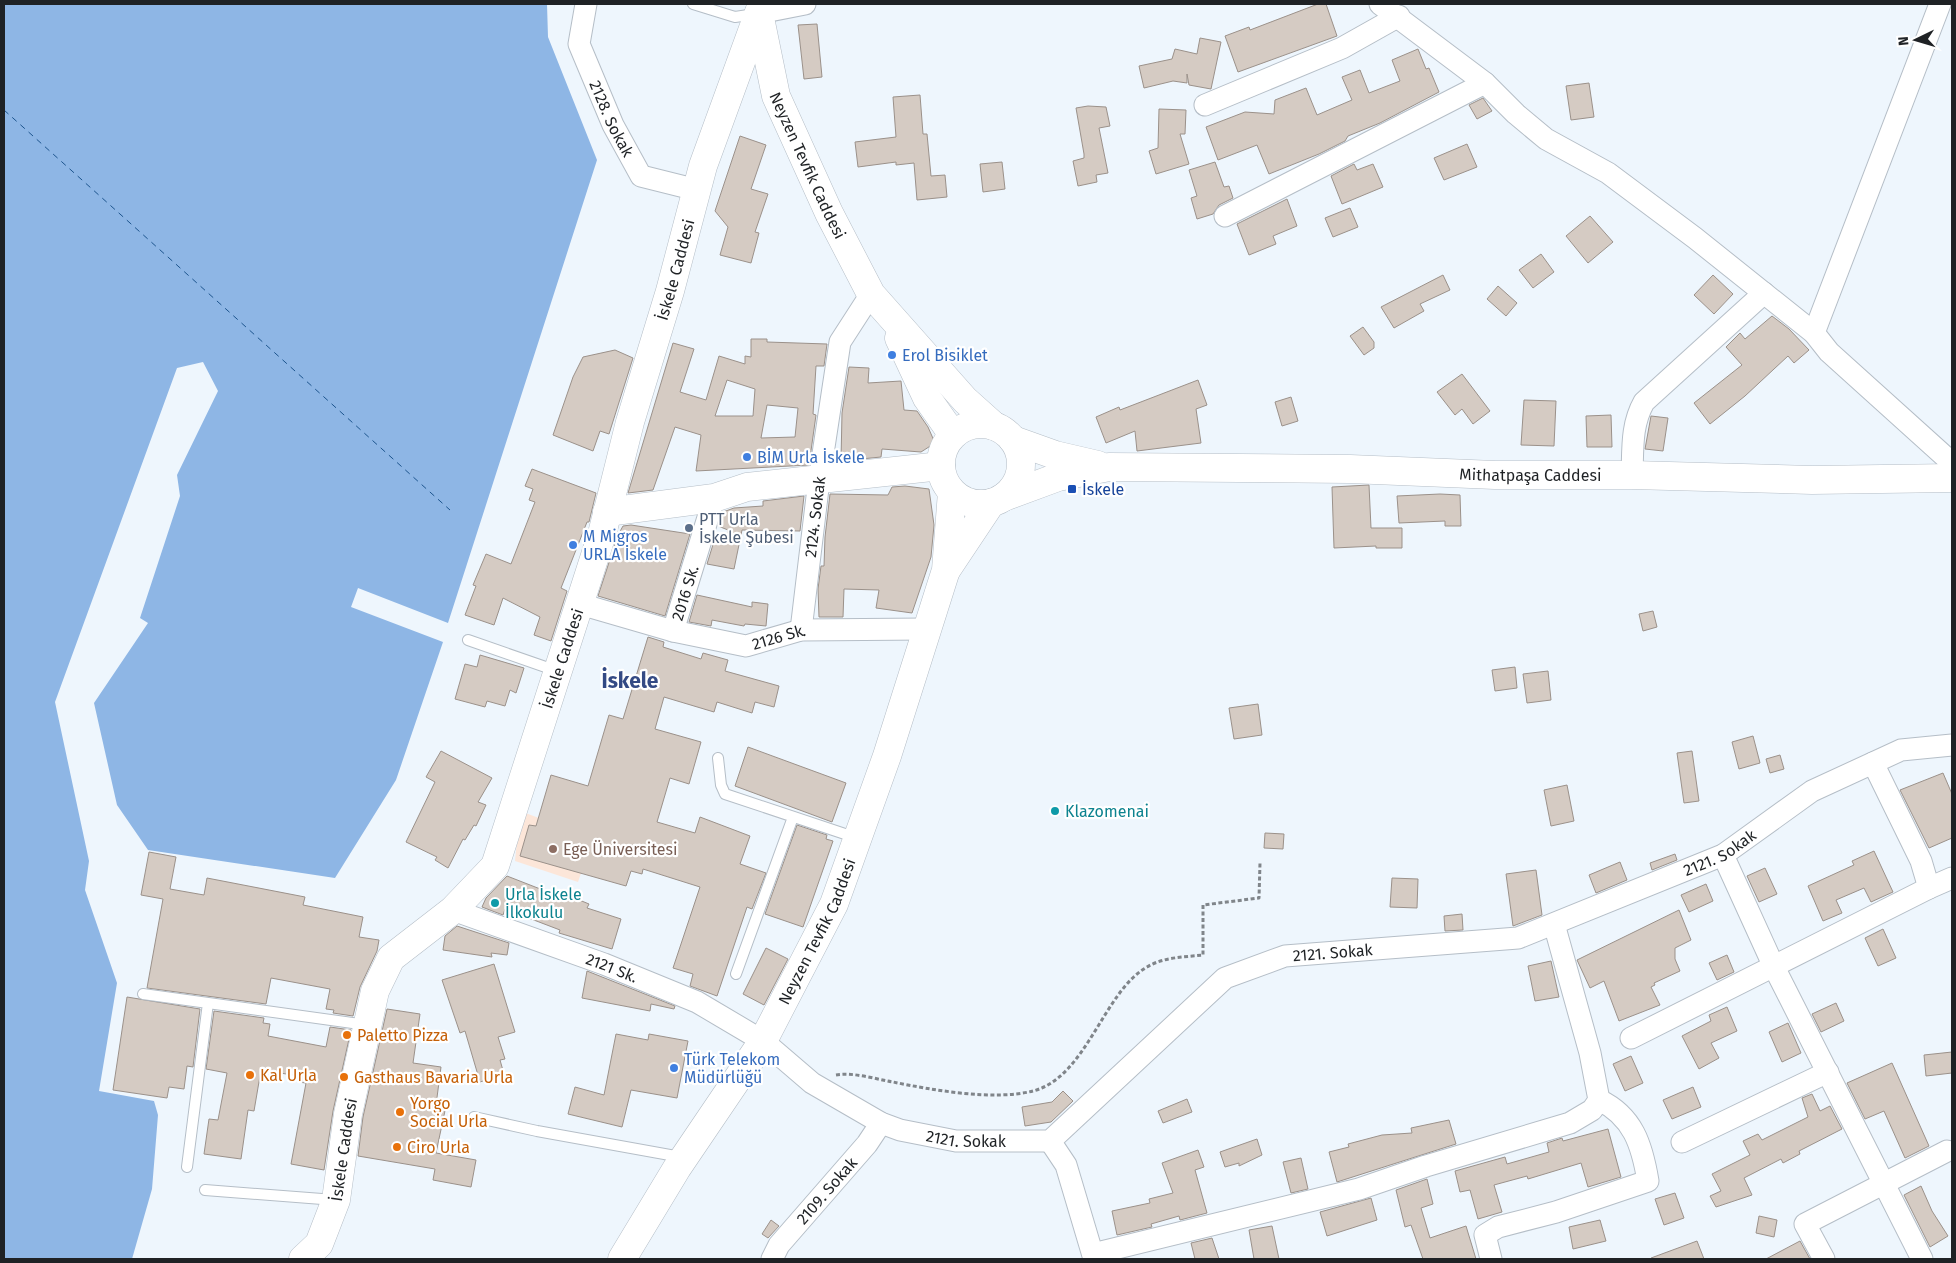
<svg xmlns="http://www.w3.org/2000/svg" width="1956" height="1263" viewBox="0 0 1956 1263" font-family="'Fira Sans',sans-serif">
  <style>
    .education { fill: #fce6d9 }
    .water { fill: #8eb6e5 }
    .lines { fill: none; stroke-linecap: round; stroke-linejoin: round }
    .ferry { stroke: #1d558e; stroke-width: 1; stroke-dasharray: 6 5; stroke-linecap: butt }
    .building { fill: #d5cbc3; stroke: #9b918a; fill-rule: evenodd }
    .lane-casing { stroke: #b5bec7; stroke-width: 12 }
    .street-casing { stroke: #b5bec7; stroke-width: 23 }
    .secondary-casing { stroke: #b5bec7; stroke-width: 29 }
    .path { stroke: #80858a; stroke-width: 3; stroke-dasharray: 4 2.5; stroke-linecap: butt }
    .lane { stroke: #fff; stroke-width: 10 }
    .street { stroke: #fff; stroke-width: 21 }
    .secondary { stroke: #fff; stroke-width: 28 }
    .shop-dot { fill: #3f7fe0; stroke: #fff; stroke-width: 2 }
    .transit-dot { fill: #1a4fb4; stroke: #fff; stroke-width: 2 }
    .service-dot { fill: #5c6f8a; stroke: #fff; stroke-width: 2 }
    .culture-dot { fill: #0f9aa8; stroke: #fff; stroke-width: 2 }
    .education-dot { fill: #8d6e63; stroke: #fff; stroke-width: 2 }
    .food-dot { fill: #e8710a; stroke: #fff; stroke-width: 2 }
    .labels { text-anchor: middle; stroke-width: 4.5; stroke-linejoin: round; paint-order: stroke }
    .street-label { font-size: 16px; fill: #1f2225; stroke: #fff }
    .shop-label { font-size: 16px; fill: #366cbe; stroke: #fff; text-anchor: start }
    .transit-label { font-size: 16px; fill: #164399; stroke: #fff; text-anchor: start }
    .service-label { font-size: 16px; fill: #4e5e75; stroke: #fff; text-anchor: start }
    .culture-label { font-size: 16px; fill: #0d838f; stroke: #fff; text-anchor: start }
    .education-label { font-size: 16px; fill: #785e54; stroke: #fff; text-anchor: start }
    .food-label { font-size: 16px; fill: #c56008; stroke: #fff; text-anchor: start }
    .district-label { font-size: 21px; font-weight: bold; fill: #344a84; stroke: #fff }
  </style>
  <rect width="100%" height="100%" fill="#eef6fd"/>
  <path class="education" d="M520,811l73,27 -15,44 -63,-21z"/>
  <path class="water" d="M4,4h543l1,33 49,123 -149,463 -90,-35 -7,19 92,35 -47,138 -61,98 -187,-28 -31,-45 -23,-102 54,-80 -8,-5 40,-122 -3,-21 41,-84 -15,-29 -26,6 -122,334 34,159 -4,29 32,93 -18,108 55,10 4,14 -6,74 -20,70h-128z"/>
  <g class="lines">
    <path class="ferry" d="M4,110l446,400"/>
  </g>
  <path class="building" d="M1318,4h8l11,32 -99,36 -13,-36 24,-9 1,3z
    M817,24l5,53 -18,2 -6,-54z
    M1200,38l21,4 -10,47 -22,-4 -2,-11v9l-14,-2 -29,7 -5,-22 33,-7 3,-10 22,5z
    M1418,49l8,20 3,-1 10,24 -59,31 -32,13 -3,5 -26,13 -50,20 -12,-29 -39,15 -12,-33 39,-15 29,2 1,-14 31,-12 11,27 35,-15 -10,-23 18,-7 9,23 31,-12 -8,-21z
    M1589,83l5,34 -23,3 -5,-34z
    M920,95l3,39h4l4,42 14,-1 2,22 -30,3 -3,-37 -18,2v-3l-38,5 -3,-25 41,-5 -3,-40z
    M1483,98l9,13 -15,8 -8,-14z
    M1088,106l18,1 4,19 -11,2 9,45 -12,2 1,7 -19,4 -5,-25 11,-3v-4l-8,-46z
    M1159,109l27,1 -1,24h-5l9,30 -33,10 -7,-23 9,-3z
    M740,136l26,9 -15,44 17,5 -13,38 4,1 -8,30 -31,-8 8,-28 -13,-16z
    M1467,144l10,23 -33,13 -10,-22z
    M1002,162l3,27 -22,3 -3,-28z
    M1215,162l9,25 5,-1 4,12 -14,7 -6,9 -16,5 -6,-21 6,-2 -8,-26z
    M1354,164l3,6 16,-6 10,23 -41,17 -11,-28z
    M1287,199l10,27 -24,10 3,8 -27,11 -12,-31z
    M1350,208l8,19 -25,10 -8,-19z
    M1590,216l23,26 -25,21 -22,-27z
    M1541,254l13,18 -21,16 -14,-18z
    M1443,275l7,15 -30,14 4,7 -30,17 -13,-21z
    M1713,275l20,19 -19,20 -20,-19z
    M1498,286l19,17 -11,13 -19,-17z
    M1772,316l17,13 20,21 -15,13 -6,-7 -43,40 -35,28 -16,-21 48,-38 -16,-18 14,-14 5,6z
    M1363,327l11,15v6l-10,7 -14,-19z
    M751,339h16v3l60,2 -3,22h-8l-3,48 3,1 -7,50 -113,6 5,-36 -26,-8 -22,63 -25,3 45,-150 21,6 -14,43 26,8 13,-44 26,8v-8l6,1zM727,380l28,9 -2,27h-38zM767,405l31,3 -3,29 -34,1z
    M615,350l18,8 -24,76 -9,-3 -7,20 -40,-16 20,-58 10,-20z
    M849,367l20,1 -1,15 33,-2 3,29 13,1 11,16 7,16 -14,9 -39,-3 -1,8 -40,4 1,-48z
    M1462,374l28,37 -17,13 -11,-15 -7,6 -18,-23z
    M1198,380l9,25 -11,4 5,34 -64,8 -2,-20 -29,12 -10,-26 23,-10 1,3z
    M1291,397l7,24 -16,5 -7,-24z
    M1524,400l32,1 -2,45 -33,-1z
    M1611,415l1,32h-25l-1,-31z
    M1651,416l17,2 -5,33 -18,-2z
    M532,469l64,24 -7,29h-2l-26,66 6,3 -16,50 -17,-6 6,-18 -37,-19 -9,27 -29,-10 11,-29 -3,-1 13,-31 25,10 24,-62 -6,-2 4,-11 -8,-3z
    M1369,485l2,43h31v20h-26v-2l-42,2 -2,-61z
    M905,486l24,3 5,36 -3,32 -19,56 -36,-5 3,-18 -35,-1 -1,28h-24l-1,-28 3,-23h3l1,-29 5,-43 58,1 4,-8z
    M1440,494l20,1 1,31h-16v-5l-46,2 -2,-27z
    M804,496l-4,35 -58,-1 -8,39 -27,-5 8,-26 11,2 2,-10 -10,-4 5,-14 11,-4 29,-2v-5z
    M631,525l59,9 -25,82 -67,-20 20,-61 5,-9z
    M697,595l55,12v-5l16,2 -2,22 -21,-2 -1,2 -32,-6 -1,6 -22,-4z
    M1653,611l4,16 -14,4 -4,-17z
    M648,637l16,5 -1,5 38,12 2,-6 25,7 -3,11 54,15 -5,21 -19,-5 -3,11 -35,-11 -3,10 -50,-15 -9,32 46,13 -12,42 -19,-6 -13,44 38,11 5,-16 50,19 -10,28 26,9 -14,36 -5,-2 -30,89 -27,-10 3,-12 -20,-6 27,-81 -57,-18 -1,5 -11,-3 -5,15 -106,-30 9,-31 7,1 15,-51 37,11 21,-71 14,4z
    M480,655l44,13 -8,25 -6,-3 -5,16 -18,-5 -2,6 -30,-8 10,-35 12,3z
    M1515,667l2,21 -22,3 -3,-21z
    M1548,671l3,29 -24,3 -4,-29z
    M1258,704l4,31 -28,4 -5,-31z
    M1753,736l7,27 -21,6 -7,-27z
    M748,747l98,36 -14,39 -97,-36z
    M441,751l51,27 -14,24 8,3 -10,21 -2,-1 -9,15 -2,-1 -15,29 -13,-8 2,-3 -31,-15 29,-60 -9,-5z
    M1692,751l7,50 -15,2 -7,-50z
    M1780,755l4,14 -14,4 -4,-14z
    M1943,773l9,21v44l-23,10 -29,-58z
    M1567,785l7,36 -23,5 -7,-36z
    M797,825l30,10 -1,4 7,2 -30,86 -38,-13z
    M1265,833l19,1 -1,15 -19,-1z
    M1874,851l19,41 -22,10 -7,-14 -28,12 6,13 -19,8 -15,-35 46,-21 -2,-4z
    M149,852l27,5 -6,32 34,6 3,-17 98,19 -2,8 60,12 -4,20 20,3 -2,11 -17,36 -7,29 -20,-3 1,-3 -8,-1 4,-20 -59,-11 -5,26 -119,-16 16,-89 -22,-4z
    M1675,854l2,6 -25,10 -2,-7z
    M1620,862l7,18 -31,13 -7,-18z
    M1765,868l12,26 -18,8 -12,-26z
    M1536,870l6,45 -29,11 -7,-52z
    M507,876l64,25 1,-4 17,7 -2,4 34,11 -9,30 -53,-16 1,-3 -55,-21 -2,6 -21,-8 4,-9z
    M1392,878l26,1 -1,29 -27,-1z
    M1706,884l7,17 -24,11 -8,-17z
    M1679,910l12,30 -16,8v11l5,12 -26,12 1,2 -4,2 9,18 -41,16 -15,-40 -14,7 -13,-28z
    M1462,914l1,16 -18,1 -1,-15z
    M457,926l52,17 -2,12 -16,-2 1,4 -49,-7 2,-14z
    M1883,929l13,29 -18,8 -13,-28z
    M766,948l22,11 -24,46 -21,-11z
    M1727,955l7,17 -17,8 -8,-17z
    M1551,961l8,36 -24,4 -7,-35z
    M494,964l21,68 -17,5 7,22 -5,1 4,14 -24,8 -15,-51 -5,2 -18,-53z
    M587,971l88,35 -1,3 -23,-5 -1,7 -68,-13z
    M127,997l73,12 -7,58 -6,-1 -3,23 -15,-2 -2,11 -54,-8z
    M1836,1003l8,18 -23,11 -9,-18z
    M1727,1007l10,24 -26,12 8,15 -20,11 -17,-33 29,-15 -2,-6z
    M387,1009l33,5 -7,49 28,4 -5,38 10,1 -10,47 40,7 -5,27 -38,-7 2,-11 -77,-13 5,-39z
    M214,1011l50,7 -1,5 7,1 -2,12 58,11 4,-20 21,3 -18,81 -9,59 -33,-6 15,-81 -8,-1 1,-6 -38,-6 -7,41 -6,-1 -7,49 -37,-5 5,-35 9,1 9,-47 -21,-4z
    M1788,1023l13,30 -19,9 -13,-30z
    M616,1034l32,6 1,-6 39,7 -11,57 -46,-8 -9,37 -54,-13 7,-27 29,8z
    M1952,1052v21l-26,3 -2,-21z
    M1631,1056l12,27 -18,8 -12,-27z
    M1892,1063l37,83 -24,12 -21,-47 -19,8 -18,-36z
    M1693,1087l8,20 -29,12 -9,-19z
    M1063,1091l10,10 -22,21 -26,4 -3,-19 30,-5z
    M1812,1094l8,17 10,-5 12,23 -43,22 1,3 -17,9 -2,-4 -37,19 8,17 -36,12 -6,-11 11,-5 -9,-17 38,-19 -7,-14 15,-7 4,6 46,-23 -6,-19z
    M1187,1099l5,13 -29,11 -5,-12z
    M1449,1120l7,24 -119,38 -8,-30 20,-5 -1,-3 34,-9 30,-2 -1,-5z
    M1608,1129l13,48 -33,10 -7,-24 -53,16 -1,-3 -33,9 8,27 -24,7 -8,-29 -10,2 -5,-21 50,-14 2,7 42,-12 -2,-9 15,-5 1,3z
    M1257,1139l5,16 -23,11v-3l-14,4 -5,-15z
    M1198,1150l6,17 -9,3 12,43 -27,7 -1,-4 -28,8 1,3 -35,8 -5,-24 38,-8 -1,-4 24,-6 -11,-30z
    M1301,1158l7,31 -17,4 -8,-31z
    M1427,1179l6,25 -12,4 9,30 36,-12 10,33h-53l-12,-34 -6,2 -9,-37z
    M1921,1186l11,25 16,25 -18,11 -26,-52z
    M1675,1193l9,25 -20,7 -9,-26z
    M1371,1198l6,22 -50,16 -7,-24z
    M1759,1216l18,4 -3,17 -18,-4z
    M771,1220l8,6 -11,12 -6,-4z
    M1600,1220l6,21 -33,8 -4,-22z
    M1272,1226l7,33h-25l-5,-29z
    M1212,1238l7,21h-24l-4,-16z
    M1697,1241l7,18h-53v-1z
    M1800,1241l10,18h-44z"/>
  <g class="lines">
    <defs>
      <path id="lane" d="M693,4l42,13 20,-3
        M468,640l89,31
        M718,758l3,27 4,9 132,44
        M736,974l57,-157
        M143,994l224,31
        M474,1117l63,14 144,26
        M187,1167l21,-164
        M205,1190l130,10"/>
      <g id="street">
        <path id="s1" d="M586,4l-7,40 34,81 28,51 56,14"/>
        <path d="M1380,4l105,79 31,31 30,25 62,34 87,65 119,95 15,19 123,111"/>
        <path d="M759,13l46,-9"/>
        <path d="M1205,105l137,-57 57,-32"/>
        <path d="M1225,216l260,-133"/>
        <path d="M1814,333l126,-329"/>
        <path d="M1632,475c1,-26 -1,-50 12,-73l120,-109"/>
        <path id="s2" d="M580,604l93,27 73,15 55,-16 125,-1"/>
        <path id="s3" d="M801,630l18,-150 21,-138 31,-48"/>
        <path id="s4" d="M673,631l41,-133"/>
        <path d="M1723,855l51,112 148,292"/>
        <path d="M1929,888l23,-10"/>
        <path id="s5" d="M453,910l151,54 93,38 66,39 49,42 69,40 19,7 56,11h94l175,-163 60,-22 233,-18 205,-83 89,-64 89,-41 51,-5"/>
        <path d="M1631,1038l298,-150 -8,-27 -48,-98"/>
        <path d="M1050,1141l16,24 28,94"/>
        <path d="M1682,1142l146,-70"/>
        <path d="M1093,1254l266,-65 67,-23 144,-43 22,-13 7,-10 -9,-47 -36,-129"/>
        <path id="s6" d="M772,1259l7,-14 88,-101 14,-21"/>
        <path d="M1491,1259l-6,-24 13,-8 58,-15 92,-31c-6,-36 -15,-65 -49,-81"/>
        <path d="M1824,1259l-19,-35 142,-73"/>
      </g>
      <g id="secondary">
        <path id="s7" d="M759,13l17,83 53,117 42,81 94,106 29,26"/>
        <path d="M899,338l28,60 26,37"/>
        <circle cx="981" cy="464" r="40"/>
        <path d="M1013,440l42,15 43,10"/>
        <path id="s8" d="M1004,497l54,-20 51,-10 241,2 145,6h137l180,5 140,-2"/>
        <path d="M607,512l107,-14 33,-11 194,-21"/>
        <path d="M947,569l44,-66"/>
        <path id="s9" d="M303,1259l16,-15 17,-44 12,-86 27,-123 16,-33 62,-48 42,-44 107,-332 28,-112 40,-131 33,-125 59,-162"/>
        <path id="s10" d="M622,1259l55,-91 86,-127 71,-137 53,-148 59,-186 6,-78"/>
      </g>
    </defs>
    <use href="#lane" class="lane-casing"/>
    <use href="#street" class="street-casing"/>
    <use href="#secondary" class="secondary-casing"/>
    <path class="path" d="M836,1075c18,-3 39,4 57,7 39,8 101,19 140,9 54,-14 70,-99 114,-124 16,-10 38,-10 56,-12v-50l56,-7 1,-35"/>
    <use href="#lane" class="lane"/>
    <use href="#street" class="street"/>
    <use href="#secondary" class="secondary"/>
  </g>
  <g class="shop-dot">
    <circle cx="892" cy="355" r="5"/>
    <circle cx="747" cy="457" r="5"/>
    <circle cx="573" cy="545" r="5"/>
    <circle cx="674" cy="1068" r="5"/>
  </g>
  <rect class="transit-dot" x="1067" y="484" width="10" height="10" rx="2.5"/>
  <circle class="service-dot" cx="689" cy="528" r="5"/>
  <g class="culture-dot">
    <circle cx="1055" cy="811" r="5"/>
    <circle cx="495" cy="903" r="5"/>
  </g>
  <circle class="education-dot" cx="553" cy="849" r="5"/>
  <g class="food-dot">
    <circle cx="347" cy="1035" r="5"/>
    <circle cx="250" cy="1075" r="5"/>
    <circle cx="344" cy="1077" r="5"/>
    <circle cx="400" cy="1112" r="5"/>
    <circle cx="397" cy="1147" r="5"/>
  </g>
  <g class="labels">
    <g class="street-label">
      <text dy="6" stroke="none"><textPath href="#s1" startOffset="122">2128. Sokak</textPath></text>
      <text dy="6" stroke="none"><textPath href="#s7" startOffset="161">Neyzen Tevfik Caddesi</textPath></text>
      <text dy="6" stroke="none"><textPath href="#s9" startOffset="1081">İskele Caddesi</textPath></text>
      <text dy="6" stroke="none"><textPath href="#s8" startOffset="531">Mithatpaşa Caddesi</textPath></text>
      <text dy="6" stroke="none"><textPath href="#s3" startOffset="114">2124. Sokak</textPath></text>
      <text dy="6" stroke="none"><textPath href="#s4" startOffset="40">2016 Sk.</textPath></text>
      <text dy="6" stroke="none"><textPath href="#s2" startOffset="206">2126 Sk.</textPath></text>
      <text dy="6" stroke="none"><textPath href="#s9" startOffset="676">İskele Caddesi</textPath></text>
      <text dy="6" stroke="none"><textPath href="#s5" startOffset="1409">2121. Sokak</textPath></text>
      <text dy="6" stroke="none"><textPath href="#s10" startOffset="382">Neyzen Tevfik Caddesi</textPath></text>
      <text dy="6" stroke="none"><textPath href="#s5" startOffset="1004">2121. Sokak</textPath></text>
      <text dy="6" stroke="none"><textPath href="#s5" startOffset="169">2121 Sk.</textPath></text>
      <text dy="6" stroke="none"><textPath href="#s5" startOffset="569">2121. Sokak</textPath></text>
      <text dy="6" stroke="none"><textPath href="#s9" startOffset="120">İskele Caddesi</textPath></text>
      <text dy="6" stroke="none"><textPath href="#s6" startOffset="88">2109. Sokak</textPath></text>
    </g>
    <g class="shop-label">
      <text x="902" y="361">Erol Bisiklet</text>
      <text x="757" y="463">BİM Urla İskele</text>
      <text x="583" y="542">M Migros<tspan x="583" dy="18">URLA İskele</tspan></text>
      <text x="684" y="1065">Türk Telekom<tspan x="684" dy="18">Müdürlüğü</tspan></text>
    </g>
    <g class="transit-label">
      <text x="1082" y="495">İskele</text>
    </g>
    <g class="service-label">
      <text x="699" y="525">PTT Urla<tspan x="699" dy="18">İskele Şubesi</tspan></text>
    </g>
    <g class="culture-label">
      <text x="1065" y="817">Klazomenai</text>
      <text x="505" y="900">Urla İskele<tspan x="505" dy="18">İlkokulu</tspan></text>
    </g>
    <g class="education-label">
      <text x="563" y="855">Ege Üniversitesi</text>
    </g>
    <g class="food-label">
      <text x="357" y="1041">Paletto Pizza</text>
      <text x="260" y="1081">Kal Urla</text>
      <text x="354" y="1083">Gasthaus Bavaria Urla</text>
      <text x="410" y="1109">Yorgo<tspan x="410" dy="18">Social Urla</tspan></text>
      <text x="407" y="1153">Ciro Urla</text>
    </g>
    <g class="district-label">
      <text x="630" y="688">İskele</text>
    </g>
  </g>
  <rect width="1956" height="1263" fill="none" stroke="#1f2225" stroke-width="10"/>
  <g transform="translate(1916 40) rotate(265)" stroke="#ffffff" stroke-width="4" paint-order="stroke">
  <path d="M0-4L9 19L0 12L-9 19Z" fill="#1f2225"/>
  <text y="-8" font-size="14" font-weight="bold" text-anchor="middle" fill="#1f2225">N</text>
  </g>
</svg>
